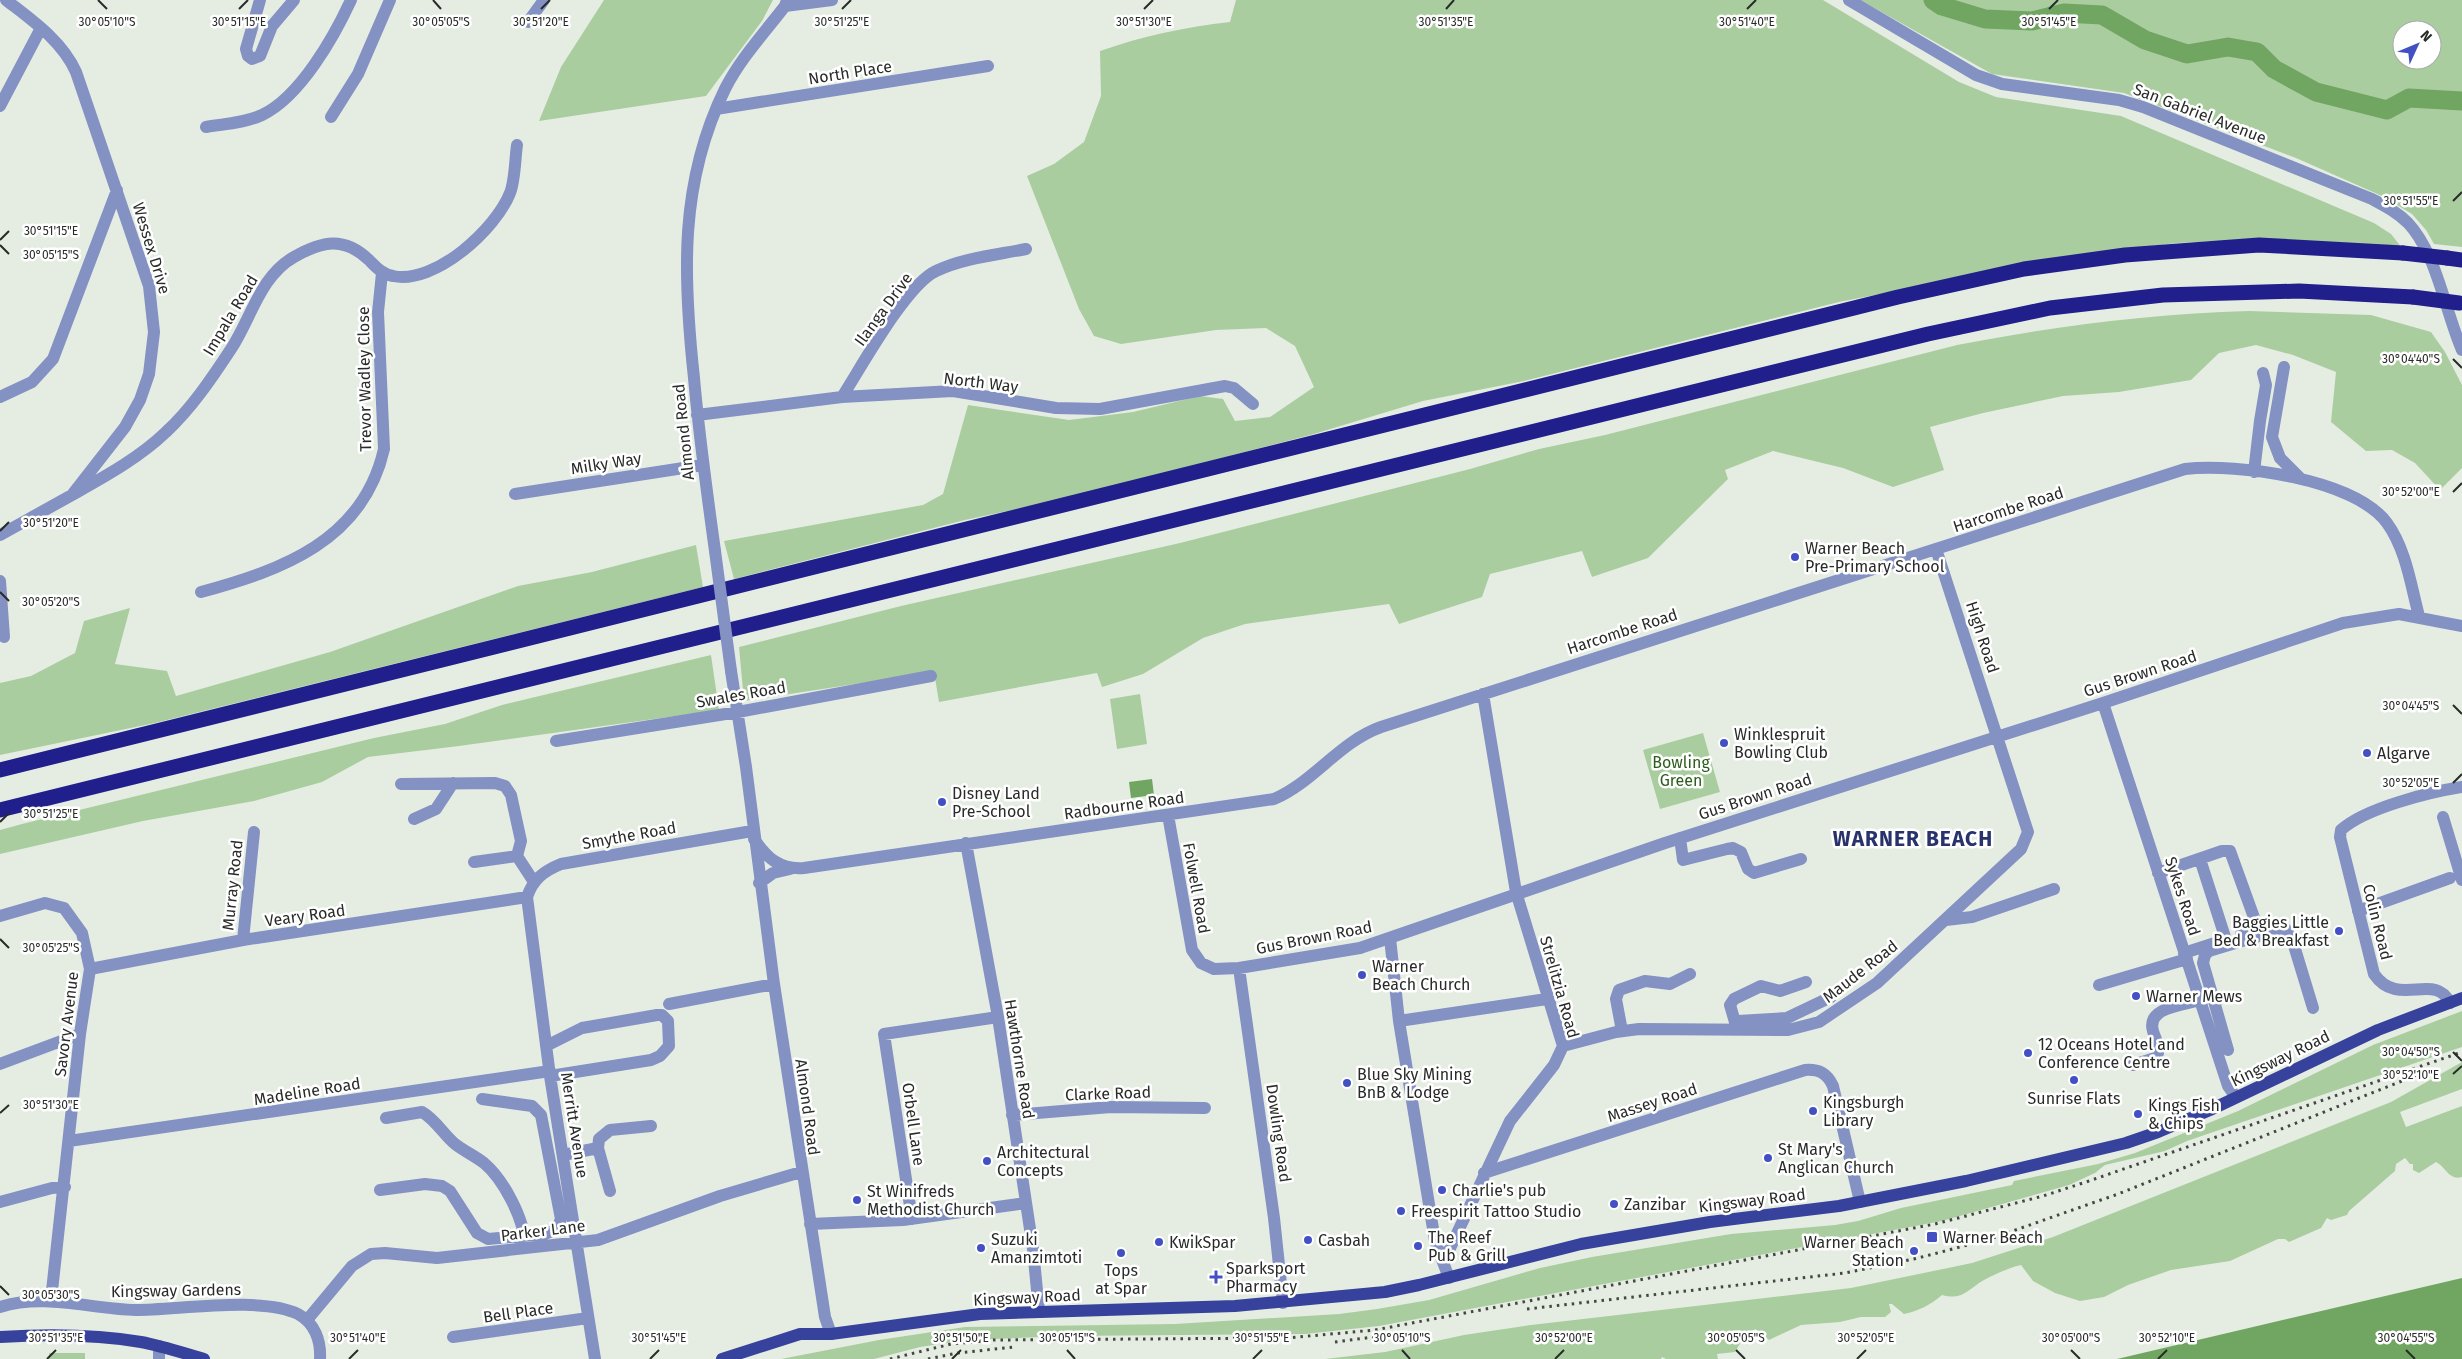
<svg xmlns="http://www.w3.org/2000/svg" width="2462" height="1359" viewBox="0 0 2462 1359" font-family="'Fira Sans',sans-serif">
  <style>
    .green { fill: #aacda0; fill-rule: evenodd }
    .water { fill: #71a562 }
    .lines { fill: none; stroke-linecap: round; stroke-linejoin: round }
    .river { stroke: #71a562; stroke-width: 19 }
    .minor { stroke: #8491c3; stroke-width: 12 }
    .major { stroke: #36429b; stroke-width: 12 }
    .highway { stroke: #211f8b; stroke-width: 15 }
    .rail { stroke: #434642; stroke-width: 3; stroke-dasharray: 2.5 5; stroke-linecap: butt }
    .minor-bridge { stroke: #8491c3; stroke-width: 12 }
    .highway-bridge { stroke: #211f8b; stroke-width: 15 }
    .ticks { fill: none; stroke: #282b28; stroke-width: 2 }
    .poi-dot { fill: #4250c4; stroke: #fff; stroke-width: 2 }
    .labels { text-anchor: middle; stroke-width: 5; stroke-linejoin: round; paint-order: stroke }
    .street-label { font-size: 16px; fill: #282b28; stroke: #fff }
    .poi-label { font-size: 16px; fill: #282b28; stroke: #fff; text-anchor: start }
    .park-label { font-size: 16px; fill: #2c5e1b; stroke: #fff }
    .district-label { font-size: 21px; font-weight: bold; letter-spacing: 1px; fill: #28326b; stroke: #fff }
    .ticks-label { font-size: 12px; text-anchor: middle; fill: #282b28; stroke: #fff; stroke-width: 5; stroke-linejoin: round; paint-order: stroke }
  </style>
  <rect width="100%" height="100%" fill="#e5ede3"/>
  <path class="green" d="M604,0h169l-11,21 -56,75 -167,25 22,-54z
    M1236,0h587l136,82 37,15 125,19 253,107 17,11 11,14 -160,-8 -65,3 -87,10 -251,49 -315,79 -101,20 -109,33 -246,64 -103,22 -231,59 -10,-38 199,-36 20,-11 25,-89 101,15 64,-8 67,-16 23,3 12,22 35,-4 44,-30 -19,-41 -29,-18 -50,2 -95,14 -27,-8 -15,-27 -52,-133 27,-12 30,-22 17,-46 -1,-45c43,-15 85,-24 130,-29z
    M1860,0h602v247l-28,-3 -8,-14 -14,-16 -30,-18 -86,-38 -172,-65 -132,-19zM2402,30h30v30h-30z
    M2249,311l122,4 60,17 14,20 17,33v83l-22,22 -25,-27 -23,-13 -26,1 -35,-29 5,-50 -43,-17 -37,-10 -37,8 -28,27 -72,12 -56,4 -80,17 -53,14 14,43 -51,17 -50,-19 -70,-17 -48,19 3,9 -80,79 -56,19 -10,-26 -92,23 -8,23 -83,27 -10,-20 -144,20 -42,14 -60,36 -41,13 -5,-14 -158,29 -5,-30 -190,29 -5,-54 162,-41 279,-63 290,-74 69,-20 66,-14 352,-90c97,-19 193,-31 292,-34z
    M696,545l7,42 -548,136 -155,32v-72l31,-7 44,-23 9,-32 46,-13 -15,56 52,7 9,25 154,-44 188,-66 74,-14z
    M711,655l8,55 -260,36 -91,11 -46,25 -68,19 -111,20 -143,33v-24l22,-6 352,-86 71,-14 57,-19z
    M1140,694l7,50 -30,5 -7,-50z
    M1703,733l17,59 -60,17 -17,-59z
    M2462,1011v36l-275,94 -22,10 -60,14 -10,8 -26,12 -127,36 -563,105 -74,8 -240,2 -98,4 -47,7 -46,12h-93l98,-19 86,-13 210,-3 164,-10 38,-5 52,-9 111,-32 52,-11 139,-23 104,-9 23,-4 43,-13 111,-23 2,-4 84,-17 37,-11 103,-42 135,-66z
    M2462,1062v27l-62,23 6,15 56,-21v71c-13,4 -16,-10 -26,-15l-17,11 -6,-3v-6h-3l-5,-6 -9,6 -1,7 -46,40 -2,4 -16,5 -4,-2 -6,10 -32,14 -4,-3h-7l-48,22 -59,9 -43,15 -24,12 -24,4 -25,-8 -22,-12 -12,-16c-13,3 -25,9 -37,15 -16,9 -21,21 -42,15 -11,10 -24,16 -38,19l-12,-10h-3l2,8 -6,5h-24l-21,5 -39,3 -32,15 -14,-11 -2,2 -2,6 -9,3 -7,12 -18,2 1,5h-52l-4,-2 -1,2h-336l60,-7 79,-17 67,-10 320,-37 121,-25 81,-26 338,-135z
    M49,1353h36v6h-36z"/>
  <path class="water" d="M1152,779l2,16 -23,3 -2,-16z
    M2462,1278v81h-345z"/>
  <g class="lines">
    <path class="river" d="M1933,0l9,6 43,13 47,2 32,-8 38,2 43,25 42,14 41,-7 29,5 17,17 42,23 71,18 22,-12 53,3"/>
    <path class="minor" d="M260,0l-14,49 2,7 4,3 8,-3 12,-30 22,-26
      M1849,0l127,75 26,9 117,16 24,7 229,92c13,7 25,13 36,24 29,31 37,88 54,127
      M785,6l47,-6
      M528,22l16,-22
      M0,106l41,-78
      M716,109l272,-43
      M331,117l27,-43 32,-74
      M206,127c18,-3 39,-4 56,-12 38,-18 72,-78 89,-115
      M2284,367l-12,70 8,21 20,20
      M0,397l32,-15 21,-23 64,-169
      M842,397c20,-31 64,-112 94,-126 27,-13 60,-16 90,-22
      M697,415l145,-18 111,-6 103,17 44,1 125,-23 9,2 19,16
      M2254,472l6,-51 6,-36 -3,-12
      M515,494l188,-29
      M72,495c32,-18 67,-37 94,-63 25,-23 46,-54 65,-83 20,-30 29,-73 63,-92 28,-16 50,-21 75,3 8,8 13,14 24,16 42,9 103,-47 117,-83 5,-12 5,-34 7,-48
      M0,535l72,-40 53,-68 15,-27 9,-26 5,-42 -5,-46 -73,-214c-14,-31 -43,-51 -70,-72
      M715,551c-8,-58 -16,-115 -21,-173 -11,-102 -15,-195 31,-289 15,-30 40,-57 60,-83l2,-6
      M0,581l4,56
      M201,592c81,-22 162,-51 183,-143l-6,-137 4,-39
      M731,671l15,96 28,217 51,333 6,17
      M2103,703l125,383 8,11
      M556,741l182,-29 193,-36
      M401,784l94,-1 10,3 6,9 10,46 -4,15
      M1168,815l24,135 9,13 13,6 25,-1 121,-20 305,-105 438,-140 240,-80 56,-9 63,12
      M2443,817l19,63
      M414,819l22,-10 17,-26
      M1680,838l3,22 44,-11 6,-1 8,4 7,17 6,4 47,-14
      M754,839c13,19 26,31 50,29l470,-69c40,-17 65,-57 107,-72l804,-258c52,-6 170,10 202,54 19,26 24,63 32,93
      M966,843l32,174 35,232 6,62
      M517,856l17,26
      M2200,859l26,81
      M474,862l43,-6
      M2158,873l64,-22h8l26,72 -5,8 -10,3
      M759,883l14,-10 17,-4
      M2358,911l92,-33
      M0,916l45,-13 19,5 18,25 8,36 -10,65 -29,266
      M1946,920l26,-3 82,-28
      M1390,938l9,83 36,220 14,37
      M243,940l11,-108
      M2184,953l31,-10
      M1239,968l35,250 9,85
      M90,969l153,-29 284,-43
      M2099,985l88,-26
      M2450,1003c-15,-32 -52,6 -76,-29l-34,-137 1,-7c24,-22 89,-38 121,-43
      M669,1004l105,-20
      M1399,1021l148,-22
      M1738,1021l49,-3 44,-21
      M1737,1029l-7,-24 4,-6 27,-13 19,5 26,-9
      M1622,1031l-6,-32 3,-9 26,-9 25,3 20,-10
      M548,1045l34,-17 75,-13h5l6,6 1,25 -9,10 -9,4 -101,16
      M1563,1046l53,-14 23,-3 149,1 31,-8 58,-39 144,-134 7,-17 -92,-283
      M2228,1050l-25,-87 2,-8 4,-4 76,-23 7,11 21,69
      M0,1064l80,-30
      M2133,1065l22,-7 3,-5c2,-8 -3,-14 -5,-22 -7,-24 31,-26 47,-31
      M1012,1115l99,-8 94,1
      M386,1118l36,-6c14,8 21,22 33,32 9,7 20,12 29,19 19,16 40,55 41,81
      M69,1141l481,-70
      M563,1155l35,-7
      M1484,1173l321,-103c14,-1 22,3 28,16l27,116
      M380,1190l45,-6 17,2 8,5 27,42 11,6 57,-5 12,-5 4,-10 -20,-104 -9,-9 -50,-7
      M610,1191l-12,-43 1,-9 11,-9 41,-4
      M0,1202l52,-14 13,-1
      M912,1219l-28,-185 114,-17
      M810,1224l93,-4 123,-17
      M1444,1261l66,-140 44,-56 9,-19 -47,-154 -33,-198
      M0,1307c45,-14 90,2 136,3 42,0 126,-14 162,4 17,9 23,27 22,45
      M307,1320l45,-54 19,-12 14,-1 52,5 161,-18 122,-44 81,-24
      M453,1337l135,-19
      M159,1359v-13
      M595,1359l-45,-283 -23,-179c6,-18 17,-26 34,-33l191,-33"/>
    <path class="major" d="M0,1337c47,-3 94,-3 141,5 21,4 42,11 63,17
      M722,1359l78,-25h31l149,-20 255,-8 150,-14 34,-7 162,-41 129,-22 129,-16 127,-25 160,-38 32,-11 52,-22 168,-80 84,-32"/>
    <path class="highway" d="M2447,258l15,2
      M0,770l1898,-473 126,-28 101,-14 134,-10 144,8
      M0,810l1928,-476 122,-26 113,-13 136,-4 114,6"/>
    <path class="rail" d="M1527,1309l318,-36 73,-15 69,-18 131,-46 309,-123
      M1335,1342l54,-7
      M890,1359l61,-15 43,-4 293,-2 88,-8 560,-106 108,-28 43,-14 376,-130
      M928,1359l29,-6 58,-6"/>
    <path class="minor-bridge" d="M715,551l16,120"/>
    <path class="highway-bridge" d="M2403,253l44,5
      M2413,297l46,6"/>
  </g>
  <path class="ticks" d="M98,0l9,9M433,0l8,9M239,9l9,-9M541,9l9,-9M842,9l9,-9M1144,9l9,-9M1446,9l8,-9M1747,9l9,-9M2049,9l9,-9M2453,201l9,-9M0,240l9,-9M0,245l9,9M2453,359l9,9M2453,492l9,-9M0,531l9,-9M0,592l9,9M2453,705l9,9M2453,783l9,-9M0,822l9,-9M0,939l9,9M2453,1052l9,9M2453,1074l9,-8M0,1113l9,-8M0,1286l9,9M1067,1350l8,9M1402,1350l8,9M1736,1350l9,9M2071,1350l9,9M2406,1350l9,9M47,1359l9,-9M349,1359l9,-9M650,1359l9,-9M952,1359l9,-9M1253,1359l9,-9M1555,1359l9,-9M1857,1359l9,-9M2158,1359l9,-9"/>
  <g class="poi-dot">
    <circle cx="1795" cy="557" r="5"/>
    <circle cx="1724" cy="743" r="5"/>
    <circle cx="2367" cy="753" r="5"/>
    <circle cx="942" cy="802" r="5"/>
    <circle cx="2339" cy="931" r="5"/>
    <circle cx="1362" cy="975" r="5"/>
    <circle cx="2136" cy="996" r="5"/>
    <circle cx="2028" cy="1053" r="5"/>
    <circle cx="2074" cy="1080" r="5"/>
    <circle cx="1347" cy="1083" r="5"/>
    <circle cx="1813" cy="1111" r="5"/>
    <circle cx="2138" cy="1114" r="5"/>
    <circle cx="1768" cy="1158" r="5"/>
    <circle cx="987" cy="1161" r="5"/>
    <circle cx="1442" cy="1190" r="5"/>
    <circle cx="857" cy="1200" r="5"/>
    <circle cx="1614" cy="1204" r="5"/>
    <circle cx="1401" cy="1211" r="5"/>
    <rect x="1926" y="1231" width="12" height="12" rx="2.5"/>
    <circle cx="1308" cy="1240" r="5"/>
    <circle cx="1159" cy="1242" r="5"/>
    <circle cx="1418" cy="1246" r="5"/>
    <circle cx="981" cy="1248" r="5"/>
    <circle cx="1914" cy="1251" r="5"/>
    <circle cx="1121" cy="1253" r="5"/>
    <path d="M1213.5 1269.5h5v5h5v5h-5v5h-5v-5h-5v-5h5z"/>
  </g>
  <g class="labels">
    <g class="street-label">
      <text transform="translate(850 72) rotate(-9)" y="6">North Place</text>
      <text transform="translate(2200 113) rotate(21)" y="6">San Gabriel Avenue</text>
      <text transform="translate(152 248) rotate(73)" y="6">Wessex Drive</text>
      <text transform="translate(883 309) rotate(-54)" y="6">Ilanga Drive</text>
      <text transform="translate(230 315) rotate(-59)" y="6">Impala Road</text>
      <text transform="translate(364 379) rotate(-91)" y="6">Trevor Wadley Close</text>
      <text transform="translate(981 382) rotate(7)" y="6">North Way</text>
      <text transform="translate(683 432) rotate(-96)" y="6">Almond Road</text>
      <text transform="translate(606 463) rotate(-9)" y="6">Milky Way</text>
      <text transform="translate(2008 509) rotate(-18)" y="6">Harcombe Road</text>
      <text transform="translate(1622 631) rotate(-18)" y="6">Harcombe Road</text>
      <text transform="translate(1983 637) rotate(72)" y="6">High Road</text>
      <text transform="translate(2140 673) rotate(-18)" y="6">Gus Brown Road</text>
      <text transform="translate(741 694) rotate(-10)" y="6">Swales Road</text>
      <text transform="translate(1755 796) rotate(-18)" y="6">Gus Brown Road</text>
      <text transform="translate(1124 805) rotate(-8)" y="6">Radbourne Road</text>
      <text transform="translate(629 835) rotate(-10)" y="6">Smythe Road</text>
      <text transform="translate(232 885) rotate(-84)" y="6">Murray Road</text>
      <text transform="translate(1197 888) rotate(80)" y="6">Folwell Road</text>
      <text transform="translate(2183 896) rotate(72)" y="6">Sykes Road</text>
      <text transform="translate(305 915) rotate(-8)" y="6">Veary Road</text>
      <text transform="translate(2378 922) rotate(76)" y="6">Colin Road</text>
      <text transform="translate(1314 937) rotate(-11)" y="6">Gus Brown Road</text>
      <text transform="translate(1860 971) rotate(-38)" y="6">Maude Road</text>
      <text transform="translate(1560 987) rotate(74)" y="6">Strelitzia Road</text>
      <text transform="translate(66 1024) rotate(-83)" y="6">Savory Avenue</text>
      <text transform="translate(2280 1058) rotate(-26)" y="6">Kingsway Road</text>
      <text transform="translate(1020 1059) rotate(81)" y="6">Hawthorne Road</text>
      <text transform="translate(307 1091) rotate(-9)" y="6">Madeline Road</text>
      <text transform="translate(1108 1093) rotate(-2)" y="6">Clarke Road</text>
      <text transform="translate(1652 1102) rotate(-18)" y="6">Massey Road</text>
      <text transform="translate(808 1107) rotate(82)" y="6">Almond Road</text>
      <text transform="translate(914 1124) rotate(82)" y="6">Orbell Lane</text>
      <text transform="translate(575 1125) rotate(81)" y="6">Merritt Avenue</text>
      <text transform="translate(1279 1133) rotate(82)" y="6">Dowling Road</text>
      <text transform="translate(1752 1200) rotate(-7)" y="6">Kingsway Road</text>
      <text transform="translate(543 1230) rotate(-7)" y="6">Parker Lane</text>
      <text transform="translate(176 1290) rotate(-1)" y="6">Kingsway Gardens</text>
      <text transform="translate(1027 1297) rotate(-3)" y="6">Kingsway Road</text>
      <text transform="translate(518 1312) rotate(-8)" y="6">Bell Place</text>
    </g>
    <g class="poi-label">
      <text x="1805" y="554">Warner Beach<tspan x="1805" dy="18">Pre-Primary School</tspan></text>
      <text x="1734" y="740">Winklespruit<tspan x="1734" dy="18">Bowling Club</tspan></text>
      <text x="2377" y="759">Algarve</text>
      <text x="952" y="799">Disney Land<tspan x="952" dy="18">Pre-School</tspan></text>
      <text x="2329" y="928" text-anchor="end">Baggies Little<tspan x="2329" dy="18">Bed &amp; Breakfast</tspan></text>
      <text x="1372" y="972">Warner<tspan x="1372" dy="18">Beach Church</tspan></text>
      <text x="2146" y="1002">Warner Mews</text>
      <text x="2038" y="1050">12 Oceans Hotel and<tspan x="2038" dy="18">Conference Centre</tspan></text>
      <text x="1357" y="1080">Blue Sky Mining<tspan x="1357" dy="18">BnB &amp; Lodge</tspan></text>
      <text x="2074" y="1104" text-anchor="middle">Sunrise Flats</text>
      <text x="1823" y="1108">Kingsburgh<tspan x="1823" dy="18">Library</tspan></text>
      <text x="2148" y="1111">Kings Fish<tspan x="2148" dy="18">&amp; Chips</tspan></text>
      <text x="1778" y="1155">St Mary's<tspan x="1778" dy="18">Anglican Church</tspan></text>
      <text x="997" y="1158">Architectural<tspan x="997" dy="18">Concepts</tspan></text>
      <text x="1452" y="1196">Charlie's pub</text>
      <text x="867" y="1197">St Winifreds<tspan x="867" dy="18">Methodist Church</tspan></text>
      <text x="1624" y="1210">Zanzibar</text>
      <text x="1411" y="1217">Freespirit Tattoo Studio</text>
      <text x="1428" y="1243">The Reef<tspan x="1428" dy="18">Pub &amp; Grill</tspan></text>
      <text x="1943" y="1243">Warner Beach</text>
      <text x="991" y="1245">Suzuki<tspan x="991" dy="18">Amanzimtoti</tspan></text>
      <text x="1318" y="1246">Casbah</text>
      <text x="1169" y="1248">KwikSpar</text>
      <text x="1904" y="1248" text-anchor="end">Warner Beach<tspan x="1904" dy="18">Station</tspan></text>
      <text x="1226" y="1274">Sparksport<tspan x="1226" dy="18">Pharmacy</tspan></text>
      <text x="1121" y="1276" text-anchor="middle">Tops<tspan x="1121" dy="18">at Spar</tspan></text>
    </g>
    <g class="park-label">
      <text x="1681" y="768">Bowling<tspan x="1681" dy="18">Green</tspan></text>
    </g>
    <g class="district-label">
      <text x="1913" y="846">WARNER BEACH</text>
    </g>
  </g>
  <g class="ticks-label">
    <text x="239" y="26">30°51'15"E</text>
    <text x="541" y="26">30°51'20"E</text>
    <text x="842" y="26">30°51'25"E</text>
    <text x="1144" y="26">30°51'30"E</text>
    <text x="1446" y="26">30°51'35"E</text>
    <text x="1747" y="26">30°51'40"E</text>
    <text x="2049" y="26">30°51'45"E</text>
    <text x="107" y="26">30°05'10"S</text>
    <text x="441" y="26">30°05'05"S</text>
    <text x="2411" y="205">30°51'55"E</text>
    <text x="51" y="235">30°51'15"E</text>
    <text x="51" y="259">30°05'15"S</text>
    <text x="2411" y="363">30°04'40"S</text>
    <text x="2411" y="496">30°52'00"E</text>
    <text x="51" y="527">30°51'20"E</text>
    <text x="51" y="606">30°05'20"S</text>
    <text x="2411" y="710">30°04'45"S</text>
    <text x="2411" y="787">30°52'05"E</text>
    <text x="51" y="818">30°51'25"E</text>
    <text x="51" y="952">30°05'25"S</text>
    <text x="2411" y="1056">30°04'50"S</text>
    <text x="2411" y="1079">30°52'10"E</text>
    <text x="51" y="1109">30°51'30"E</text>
    <text x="51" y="1299">30°05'30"S</text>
    <text x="1067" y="1342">30°05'15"S</text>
    <text x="1402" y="1342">30°05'10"S</text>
    <text x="1736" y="1342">30°05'05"S</text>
    <text x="2071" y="1342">30°05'00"S</text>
    <text x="2406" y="1342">30°04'55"S</text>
    <text x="56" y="1342">30°51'35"E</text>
    <text x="358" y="1342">30°51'40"E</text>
    <text x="659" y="1342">30°51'45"E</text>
    <text x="961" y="1342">30°51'50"E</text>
    <text x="1262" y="1342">30°51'55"E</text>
    <text x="1564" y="1342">30°52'00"E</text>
    <text x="1866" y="1342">30°52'05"E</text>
    <text x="2167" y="1342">30°52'10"E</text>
  </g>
  <g transform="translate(2417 45) rotate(46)"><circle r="24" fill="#ffffff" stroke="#a9aaa9"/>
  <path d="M0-4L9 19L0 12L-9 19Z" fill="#4250c4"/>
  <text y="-8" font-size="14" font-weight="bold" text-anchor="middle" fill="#282b28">N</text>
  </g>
</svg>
